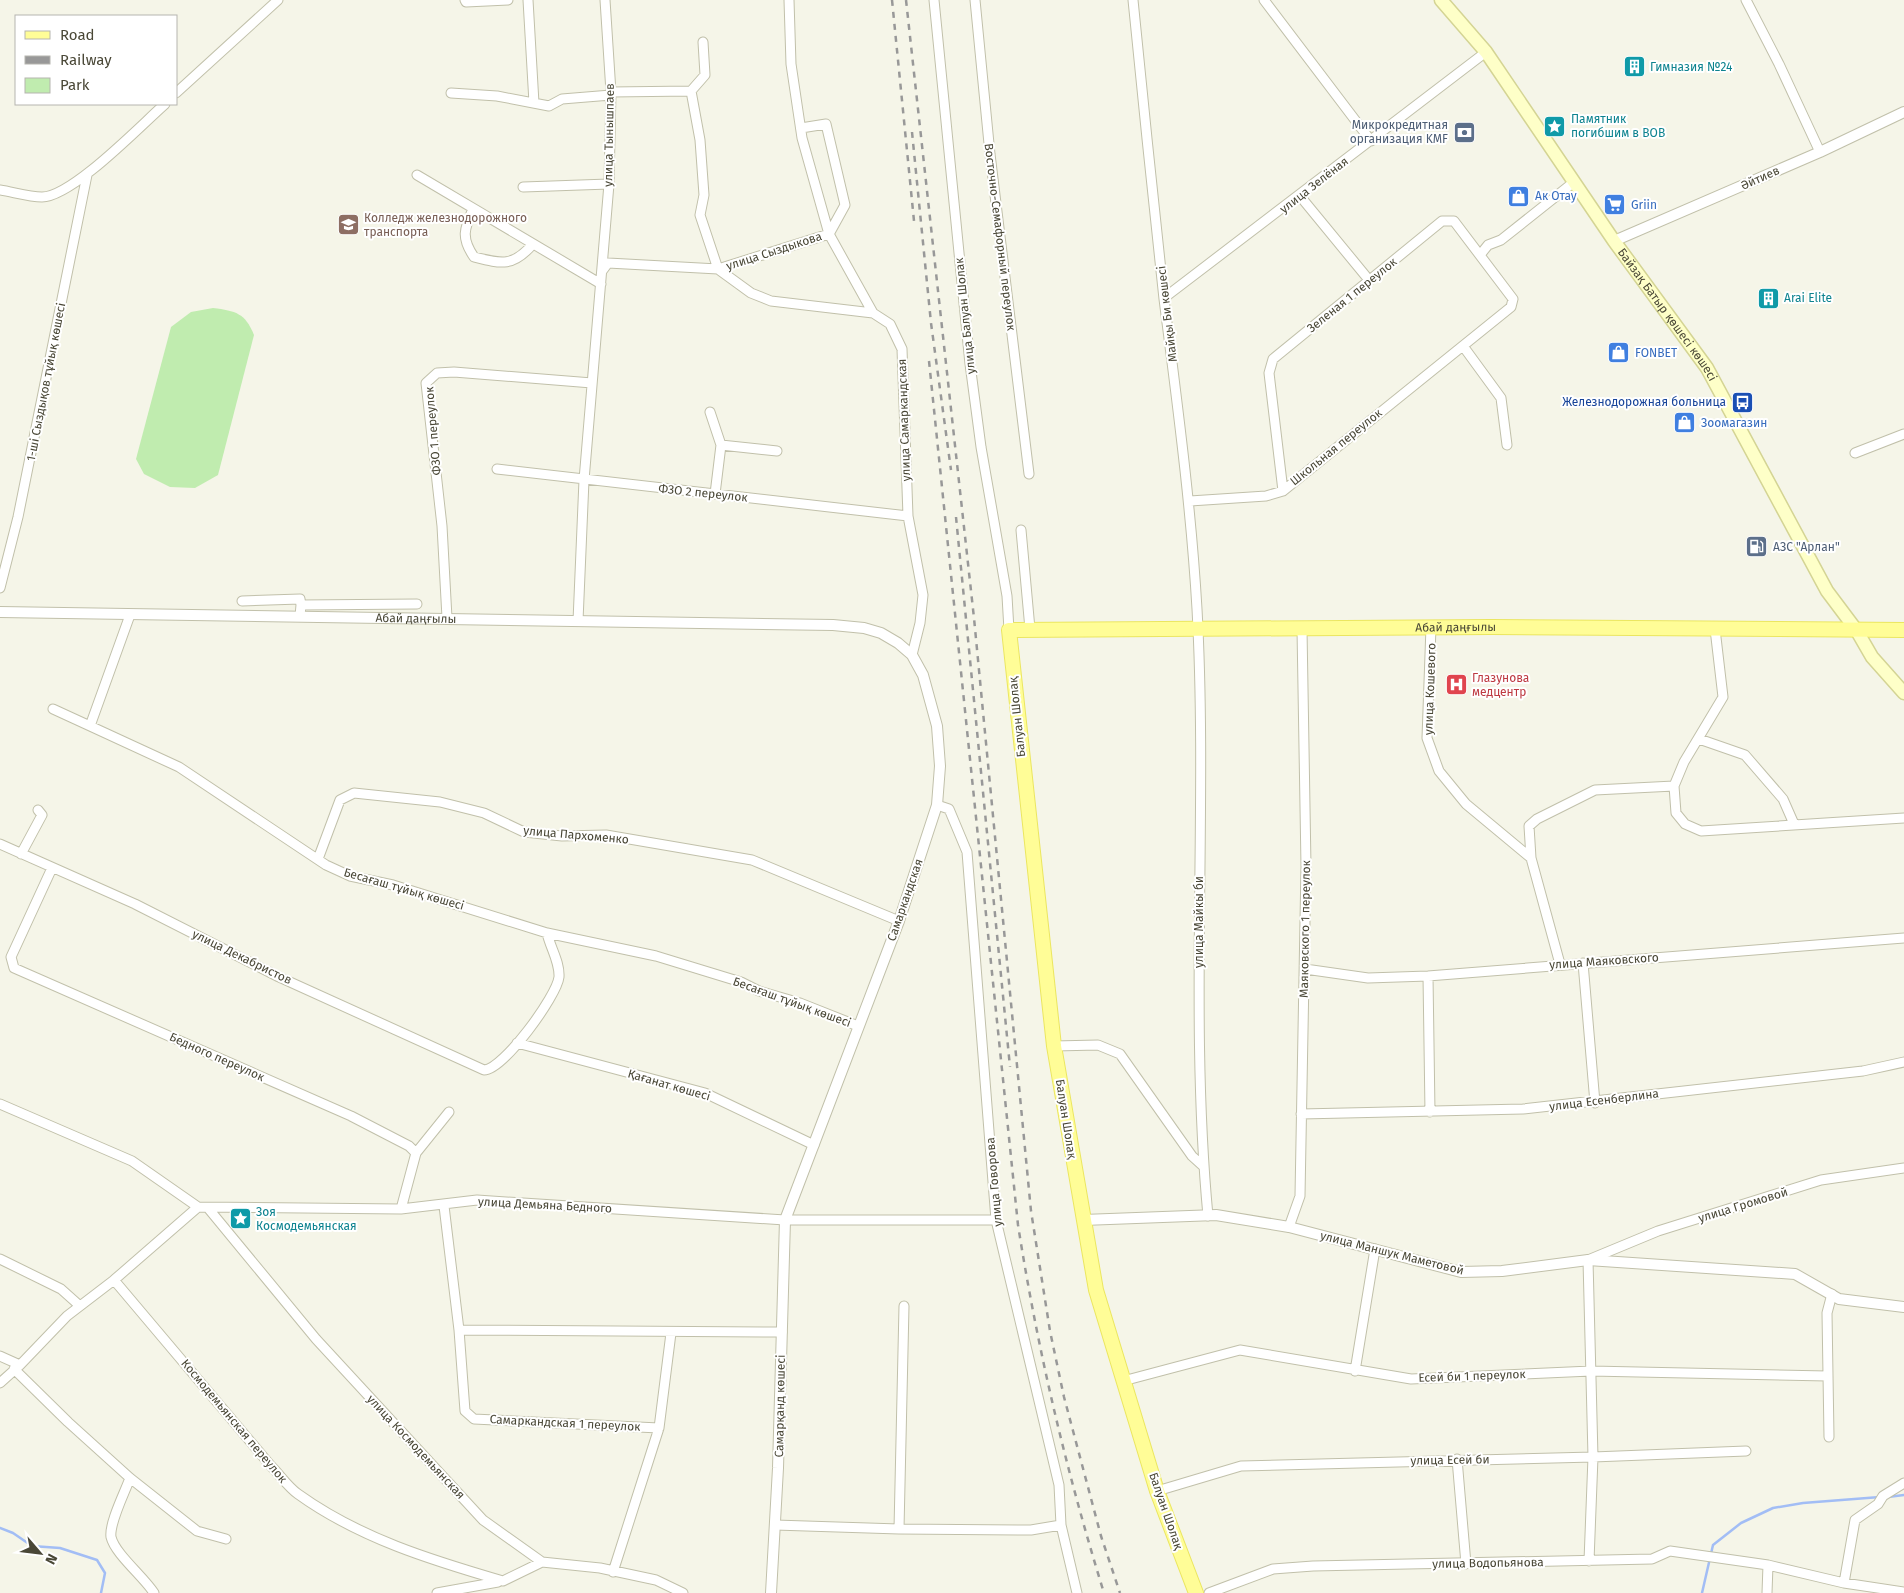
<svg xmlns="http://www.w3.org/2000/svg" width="1904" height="1593" viewBox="0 0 1904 1593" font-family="'Fira Sans',sans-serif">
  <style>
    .green { fill: #c0ecaf }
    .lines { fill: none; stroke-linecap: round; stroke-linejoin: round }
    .stream { stroke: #a2bdf5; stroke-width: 2.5 }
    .minor-casing { stroke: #c1c0aa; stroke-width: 11 }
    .tertiary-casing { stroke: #c1c0aa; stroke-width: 12 }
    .secondary-casing { stroke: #d4d494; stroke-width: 15 }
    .primary-casing { stroke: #ebe660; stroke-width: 16 }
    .minor { stroke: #fff; stroke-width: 9 }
    .tertiary { stroke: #fff; stroke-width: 10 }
    .secondary { stroke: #feffc8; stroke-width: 12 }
    .primary { stroke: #fffd97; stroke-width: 14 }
    .rail { stroke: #989898; stroke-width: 2.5; stroke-dasharray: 6 6; stroke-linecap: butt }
    .labels { text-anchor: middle; stroke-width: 4; stroke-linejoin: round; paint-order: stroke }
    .culture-label { font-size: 12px; fill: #0d838f; stroke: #fff; text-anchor: start }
    .service-label { font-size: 12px; fill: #4e5e75; stroke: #fff; text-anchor: end }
    .street-label { font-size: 12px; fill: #494736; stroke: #fff }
    .shop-label { font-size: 12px; fill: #366cbe; stroke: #fff; text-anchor: start }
    .education-label { font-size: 12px; fill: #785e54; stroke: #fff; text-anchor: start }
    .transit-label { font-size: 12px; fill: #164399; stroke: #fff; text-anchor: end }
    .health-label { font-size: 12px; fill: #be3a42; stroke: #fff; text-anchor: start }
  </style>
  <rect width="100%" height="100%" fill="#f5f5e8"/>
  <path class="green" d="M213,308c23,3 32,5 41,27l-36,140 -23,13 -25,-1 -26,-13 -8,-15 35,-132 20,-15z"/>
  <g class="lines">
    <path class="stream" d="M1888,1497l16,-2
      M0,1528l13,5 19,13 28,2 37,12 8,13 -4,20
      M1702,1593l11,-48 28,-22 32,-15 30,-5 77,-6"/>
    <defs>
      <path id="minor" d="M465,0l1,2 42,-2
        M528,0l6,103
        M789,0l2,64 11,74 27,96 44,79 17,11 12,25 6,167 15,79 -3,28 -8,32
        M934,0l36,364 11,83 26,149 2,34
        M975,0l15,154 39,320
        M1133,0c10,100 20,199 31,299 13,103 27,206 33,310 11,202 -8,405 11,607
        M1264,0l107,141
        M1746,0l33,64 41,88
        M691,91l9,49 4,55 -4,20 18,54 33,24 20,8 102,12
        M611,92l80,-1 14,-16 -2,-33
        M176,93l102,-93
        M451,93l46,3 52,10 13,-7 49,-4
        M417,175l184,109
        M523,187l86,-3
        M0,190c13,2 29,7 42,7 30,0 99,-72 123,-93
        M1300,196l69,84
        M473,209c-9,20 -12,29 1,48 28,7 39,10 59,-13
        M1480,255l8,-10 13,-5 73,-58
        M602,271l6,-8 110,6 111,-35 16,-29 -19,-81 -25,4
        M1164,298l322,-246
        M1463,346l38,52 6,47
        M710,412l11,33 -6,49
        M721,445l56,6
        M1855,453l49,-19
        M497,469l411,47
        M1190,501l76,-5 17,-5 228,-184 2,-8 -59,-78h-12l-169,138 -4,14 14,118
        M1021,530l9,99
        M0,588l18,-71 69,-342
        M242,601l58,-2 1,6
        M130,615l-40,111 89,41 147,98 24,11 43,9 154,48 109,23 85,26 18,9 41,12 58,23
        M300,616l1,-11 116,-1
        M447,618l-5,-92 -16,-143 11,-10 17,-1 138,11
        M578,621l6,-141 25,-296 2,-92 -6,-92
        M1431,627l-4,111 12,33 27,33 65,54 -2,-32 8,-7 58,-29 79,-4
        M1715,629l8,68 -39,65 -10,24 2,27 9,11 16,7 203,-13
        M53,709l37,17
        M1699,739l46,16 38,44 11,25
        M937,805l12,4 18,43 29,368 63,265 2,40 16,68
        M0,844l135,60 144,73 205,93c19,0 73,-74 75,-93 1,-15 -9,-30 -12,-44
        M21,854l21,-39 -4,-5
        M1531,858l29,106
        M318,859l22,-59 14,-7 86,9 44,11 40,19 38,4 44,-1 146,25 147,61
        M52,868l-41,89 3,11 337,148 58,30 7,7
        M1583,963l12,140
        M1305,969l63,9 60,-2 476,-38
        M1428,976l2,136
        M517,1043l188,50 109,52
        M1054,1046l44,-1 22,9 72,102 11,10
        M0,1104l132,57 66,46 203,2 76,-9 308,20h211
        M1301,1114l222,-5 340,-38 41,-9
        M444,1206l15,124 6,81 9,8 185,9
        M208,1208l108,131 167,181 59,42 58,6 56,12 27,13
        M401,1209l15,-56 33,-41
        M1289,1227l11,-31 6,-330 -4,-237
        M0,1259l61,30 19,17
        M114,1280l157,186c9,9 17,21 27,28 61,44 133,66 205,87l39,-19
        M459,1330l323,2
        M0,1356l20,9
        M14,1369l54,53 62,56 67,53 29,8
        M1355,1371l20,-122
        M1123,1381l117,-31 171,29 180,-8 236,5
        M0,1383l20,-18 47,-49 47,-36 84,-73
        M1829,1437l-2,-124 5,-19
        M1457,1459l9,105
        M130,1478c-5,14 -21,45 -19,59 4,17 33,40 43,56
        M1157,1491l84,-25 352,-9 153,-6
        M775,1525l124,4 132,1 30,-5
        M899,1529l5,-223
        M1589,1561l4,-104 -5,-197 70,-29 163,-51 83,-12
        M613,1572l46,-144 12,-95
        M1844,1583l11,-63 23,-16 5,-8 21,-13
        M437,1593l61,-11
        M1209,1593l64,-24 40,-3 339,-7 18,-8 98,14 76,18 60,9
        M1767,1593l1,-28"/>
      <g id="tertiary">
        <path d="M1614,241l206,-89 84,-40"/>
        <path id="s1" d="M0,612l833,13 31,3 17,5 17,10 14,12 11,20 14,51 3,40 -3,39 -38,116 -114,299 -7,248 -7,125"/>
        <path d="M1083,1220l133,-5 73,12 172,45 41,-1 86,-11 207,14 44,25 65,8"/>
      </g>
      <g id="secondary">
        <path id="s2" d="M1441,0l45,52 128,189 93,127 120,223 30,40 15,26 32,36"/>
      </g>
      <g id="primary">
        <path id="s3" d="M1196,1593l-39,-102 -61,-201 -42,-244 -45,-416 482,-3 413,3"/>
      </g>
    </defs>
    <use href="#minor" class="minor-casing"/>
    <use href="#tertiary" class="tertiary-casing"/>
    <use href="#secondary" class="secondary-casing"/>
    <use href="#primary" class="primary-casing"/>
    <use href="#minor" class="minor"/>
    <use href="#tertiary" class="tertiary"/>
    <use href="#secondary" class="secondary"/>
    <use href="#primary" class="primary"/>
    <path class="rail" d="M892,0l22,221
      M906,0l68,618 57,593 19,120 14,66 37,139 19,57
      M912,132l19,191 20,147
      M929,361l89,864c20,127 48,245 86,368
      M956,517l54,550"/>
  </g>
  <defs>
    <symbol id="building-square" viewBox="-11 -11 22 22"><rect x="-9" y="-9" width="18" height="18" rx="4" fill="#0f9aa8" stroke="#fff"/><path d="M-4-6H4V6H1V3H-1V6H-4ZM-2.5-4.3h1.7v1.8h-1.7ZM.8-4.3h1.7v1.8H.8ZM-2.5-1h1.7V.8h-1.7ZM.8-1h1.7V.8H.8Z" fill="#fff"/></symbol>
    <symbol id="sight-square" viewBox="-11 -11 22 22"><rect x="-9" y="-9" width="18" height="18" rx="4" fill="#0f9aa8" stroke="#fff"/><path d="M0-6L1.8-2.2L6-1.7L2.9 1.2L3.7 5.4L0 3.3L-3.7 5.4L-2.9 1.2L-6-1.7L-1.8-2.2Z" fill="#fff"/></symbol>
    <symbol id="bank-square" viewBox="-11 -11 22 22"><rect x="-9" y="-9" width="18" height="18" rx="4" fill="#5c6f8a" stroke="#fff"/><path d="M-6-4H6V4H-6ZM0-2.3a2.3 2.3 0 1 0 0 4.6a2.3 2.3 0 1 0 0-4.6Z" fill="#fff"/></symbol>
    <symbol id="shop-square" viewBox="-11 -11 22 22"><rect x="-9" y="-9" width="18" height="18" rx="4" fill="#3f7fe0" stroke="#fff"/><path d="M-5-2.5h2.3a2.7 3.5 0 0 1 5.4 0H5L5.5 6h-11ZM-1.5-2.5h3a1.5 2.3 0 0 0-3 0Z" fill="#fff"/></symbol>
    <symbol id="supermarket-square" viewBox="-11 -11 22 22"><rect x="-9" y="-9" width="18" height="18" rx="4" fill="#3f7fe0" stroke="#fff"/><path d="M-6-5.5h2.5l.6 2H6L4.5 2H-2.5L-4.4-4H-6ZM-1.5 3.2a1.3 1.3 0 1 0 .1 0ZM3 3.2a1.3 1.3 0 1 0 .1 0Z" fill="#fff"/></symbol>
    <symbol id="university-square" viewBox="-11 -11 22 22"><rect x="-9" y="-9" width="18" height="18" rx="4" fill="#8d6e63" stroke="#fff"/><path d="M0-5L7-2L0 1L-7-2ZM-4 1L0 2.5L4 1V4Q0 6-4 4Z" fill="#fff"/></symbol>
    <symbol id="bus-square" viewBox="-11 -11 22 22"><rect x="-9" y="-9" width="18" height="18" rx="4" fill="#1a4fb4" stroke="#fff"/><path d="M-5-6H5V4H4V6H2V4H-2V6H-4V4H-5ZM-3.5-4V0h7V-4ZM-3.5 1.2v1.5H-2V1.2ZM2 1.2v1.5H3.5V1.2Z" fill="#fff"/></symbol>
    <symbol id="fuel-square" viewBox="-11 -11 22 22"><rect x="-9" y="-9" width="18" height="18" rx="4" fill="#5c6f8a" stroke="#fff"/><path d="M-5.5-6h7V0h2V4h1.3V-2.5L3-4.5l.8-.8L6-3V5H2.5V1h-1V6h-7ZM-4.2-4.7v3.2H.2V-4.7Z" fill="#fff"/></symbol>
    <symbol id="hospital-square" viewBox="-11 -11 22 22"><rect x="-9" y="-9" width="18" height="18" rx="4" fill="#e0444e" stroke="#fff"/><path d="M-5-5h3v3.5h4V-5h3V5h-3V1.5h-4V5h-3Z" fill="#fff"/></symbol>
  </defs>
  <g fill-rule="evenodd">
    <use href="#building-square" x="1622" y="54" width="25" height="25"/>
    <use href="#sight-square" x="1542" y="114" width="25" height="25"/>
    <use href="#bank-square" x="1452" y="120" width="25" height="25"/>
    <use href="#shop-square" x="1506" y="184" width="25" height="25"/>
    <use href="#supermarket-square" x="1602" y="192" width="25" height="25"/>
    <use href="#university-square" x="336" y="212" width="25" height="25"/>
    <use href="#building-square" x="1756" y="286" width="25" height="25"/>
    <use href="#shop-square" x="1606" y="340" width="25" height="25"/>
    <use href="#bus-square" x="1730" y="390" width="25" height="25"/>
    <use href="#shop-square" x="1672" y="410" width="25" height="25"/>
    <use href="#fuel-square" x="1744" y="534" width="25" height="25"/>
    <use href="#hospital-square" x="1444" y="672" width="25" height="25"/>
    <use href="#sight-square" x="228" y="1206" width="25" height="25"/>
  </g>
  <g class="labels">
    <g class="culture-label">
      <text x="1650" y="71">Гимназия №24</text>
      <text x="1571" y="123">Памятник<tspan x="1571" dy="14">погибшим в ВОВ</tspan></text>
      <text x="1784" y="302">Arai Elite</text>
      <text x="256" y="1216">Зоя<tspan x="256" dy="14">Космодемьянская</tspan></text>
    </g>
    <g class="service-label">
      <text x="1448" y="129">Микрокредитная<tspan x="1448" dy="14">организация KMF</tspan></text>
      <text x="1773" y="551" text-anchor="start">АЗС "Арлан"</text>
    </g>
    <g class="street-label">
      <text transform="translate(609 135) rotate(-89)" y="4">улица Тынышпаев</text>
      <text transform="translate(1760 178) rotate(-24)" y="4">Әйтиев</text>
      <text transform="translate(1314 185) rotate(-38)" y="4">улица Зелёная</text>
      <text transform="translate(1000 237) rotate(83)" y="4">Восточно-Семафорный переулок</text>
      <text transform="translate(774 251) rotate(-18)" y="4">улица Сыздыкова</text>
      <text transform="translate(1352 295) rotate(-39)" y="4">Зеленая 1 переулок</text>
      <text transform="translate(1167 314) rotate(-97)" y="4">Майқы Би көшесі</text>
      <text dy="4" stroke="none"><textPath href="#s2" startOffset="388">Байзақ Батыр қөшесі көшесі</textPath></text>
      <text transform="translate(965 316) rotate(-96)" y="4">улица Балуан Шолак</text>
      <text transform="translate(46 382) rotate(-79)" y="4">1-ші Сыздықов тұйық көшесі</text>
      <text transform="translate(904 420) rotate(-92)" y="4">улица Самаркандская</text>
      <text transform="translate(433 431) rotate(-95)" y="4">ФЗО 1 переулок</text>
      <text transform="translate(1336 447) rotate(-39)" y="4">Школьная переулок</text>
      <text transform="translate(703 493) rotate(6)" y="4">ФЗО 2 переулок</text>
      <text dy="4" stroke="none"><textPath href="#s1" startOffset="416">Абай даңғылы</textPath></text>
      <text dy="4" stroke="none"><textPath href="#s3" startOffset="1432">Абай даңғылы</textPath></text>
      <text transform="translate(1430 689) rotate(-88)" y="4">улица Кошевого</text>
      <text transform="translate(1017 717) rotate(-96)" y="4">Балуан Шолақ</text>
      <text transform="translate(576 835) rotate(5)" y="4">улица Пархоменко</text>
      <text transform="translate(404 889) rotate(16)" y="4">Бесағаш тұйық көшесі</text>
      <text transform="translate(905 900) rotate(-71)" y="4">Самаркандская</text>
      <text transform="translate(1199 922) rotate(-90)" y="4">улица Майкы би</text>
      <text transform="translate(1305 929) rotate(-89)" y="4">Маяковского 1 переулок</text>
      <text transform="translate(242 957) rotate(26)" y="4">улица Декабристов</text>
      <text transform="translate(1604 961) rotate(-4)" y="4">улица Маяковского</text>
      <text transform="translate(792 1002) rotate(20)" y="4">Бесағаш тұйық көшесі</text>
      <text transform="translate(217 1057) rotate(24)" y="4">Бедного переулок</text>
      <text transform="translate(669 1085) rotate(16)" y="4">Қағанат көшесі</text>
      <text transform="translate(1604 1100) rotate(-7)" y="4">улица Есенберлина</text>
      <text transform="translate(1066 1119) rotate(81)" y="4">Балуан Шолақ</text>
      <text transform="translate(994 1182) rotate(-95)" y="4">улица Говорова</text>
      <text transform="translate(545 1205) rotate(3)" y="4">улица Демьяна Бедного</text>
      <text transform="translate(1743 1205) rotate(-17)" y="4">улица Громовой</text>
      <text transform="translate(1392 1253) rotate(14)" y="4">улица Маншук Маметовой</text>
      <text transform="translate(1472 1376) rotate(-2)" y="4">Есей би 1 переулок</text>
      <text transform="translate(780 1406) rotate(-89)" y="4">Самарқанд көшесі</text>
      <text transform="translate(234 1421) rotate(50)" y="4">Космодемьянская переулок</text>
      <text transform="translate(565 1423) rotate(3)" y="4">Самаркандская 1 переулок</text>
      <text transform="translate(416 1447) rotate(47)" y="4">улица Космодемьянская</text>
      <text transform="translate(1450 1460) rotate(-1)" y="4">улица Есей би</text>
      <text transform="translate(1166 1511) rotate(71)" y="4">Балуан Шолақ</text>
      <text transform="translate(1488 1563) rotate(-1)" y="4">улица Водопьянова</text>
    </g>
    <g class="shop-label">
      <text x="1535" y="200">Ак Отау</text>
      <text x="1631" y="209">Griin</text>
      <text x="1635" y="357">FONBET</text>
      <text x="1701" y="427">Зоомагазин</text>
    </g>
    <g class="education-label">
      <text x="364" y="222">Колледж железнодорожного<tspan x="364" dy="14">транспорта</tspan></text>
    </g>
    <g class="transit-label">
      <text x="1726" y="406">Железнодорожная больница</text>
    </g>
    <g class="health-label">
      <text x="1472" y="682">Глазунова<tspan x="1472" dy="14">медцентр</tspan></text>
    </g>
  </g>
  <rect x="15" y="15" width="162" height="90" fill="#ffffff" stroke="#b6b5af"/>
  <rect x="25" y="31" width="25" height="8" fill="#fffd97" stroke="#b6b5af"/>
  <text x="60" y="40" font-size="15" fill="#494736">Road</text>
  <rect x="25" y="56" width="25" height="8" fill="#989898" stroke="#b6b5af"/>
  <text x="60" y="65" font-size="15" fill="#494736">Railway</text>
  <rect x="25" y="78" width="25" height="15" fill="#c0ecaf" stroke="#b6b5af"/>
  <text x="60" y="90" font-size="15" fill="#494736">Park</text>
  <g transform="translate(40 1553) rotate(118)" stroke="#ffffff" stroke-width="4" paint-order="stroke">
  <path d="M0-4L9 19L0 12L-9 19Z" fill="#494736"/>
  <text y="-8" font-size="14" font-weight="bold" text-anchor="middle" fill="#494736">N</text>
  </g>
</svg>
